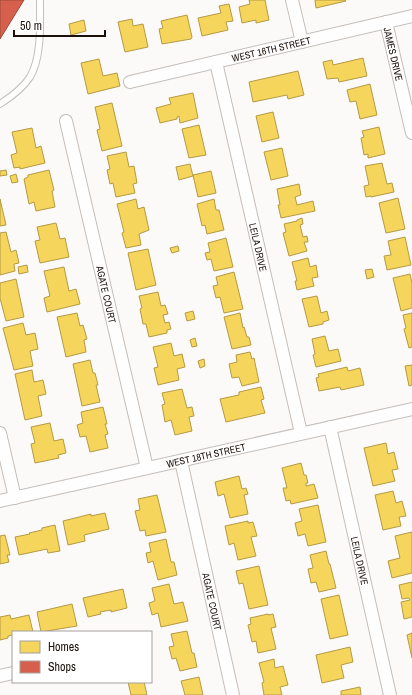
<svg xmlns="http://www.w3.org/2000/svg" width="412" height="695" viewBox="0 0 412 695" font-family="'Archivo Narrow',sans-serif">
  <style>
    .homes { fill: #f6d55c; stroke: #b49a44 }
    .shops { fill: #d6604d; stroke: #9e4839 }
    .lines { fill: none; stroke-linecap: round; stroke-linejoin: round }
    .service-casing { stroke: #c3beba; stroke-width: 8 }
    .minor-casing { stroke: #c3beba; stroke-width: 14 }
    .service { stroke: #fffefe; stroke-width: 6 }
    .minor { stroke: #fffefe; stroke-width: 12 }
    .labels { text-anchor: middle; stroke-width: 4; stroke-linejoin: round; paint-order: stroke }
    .street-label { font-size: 10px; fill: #1a110b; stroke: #fff }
  </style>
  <rect width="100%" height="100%" fill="#fcfaf8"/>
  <path class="homes" d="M249,0h16l4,20 -13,3v-3l-14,3 -3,-16 11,-3z
    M315,0h30l1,1 -30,7z
    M229,4l4,17 -7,1 2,8 -26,6 -4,-18 23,-5 -2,-7z
    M187,15l5,22 -1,2 -29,5 -3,-15 4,-1 -2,-7z
    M132,19l1,7 10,-2 5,23 -23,5 -7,-30z
    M84,20l2,11 -15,4 -2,-11z
    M363,58l4,18 -28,6 -1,-4 -11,1 -4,-17 9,-2 1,5z
    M99,59l4,17 14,-3 3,13 -32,8 -7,-31z
    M298,71l6,24 -16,4 -1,-4 -34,7 -4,-20z
    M370,84l7,31 -17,4 -4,-18 -6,1 -3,-12z
    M193,93l5,25 -18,5 -1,-7 -2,1v2l-17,4 -4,-15 15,-4 -2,-6z
    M112,103l10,43 -20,5 -5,-21 3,-1 -5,-22z
    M273,112l6,26 -17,4 -6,-26z
    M199,125l7,30 -17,3 -7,-29z
    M379,127l6,27 -17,4v-4l-4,1 -3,-17 3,-1 -2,-6z
    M32,128l4,20 5,-2 4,17 -25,6v-2l-6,1 -3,-13 6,-2 -5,-21z
    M282,148l6,28 -17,4 -7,-28z
    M126,152l3,15 5,-1 3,17 -4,1 2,9 -19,4 -3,-14 -3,1 -3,-14 3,-1 -3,-13z
    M382,163l5,21 5,-1 2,9 -23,5v-1l-5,1 -2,-11 5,-1 -4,-19z
    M190,164l3,12 -14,4 -3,-13z
    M6,170l1,5 -7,1v-5z
    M49,170l5,20 -2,1 3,16 -19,4 -2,-9 -5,2 -5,-25 4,-2v-2z
    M211,171l5,22 -18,4 -5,-22z
    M16,174l2,8 -6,1 -2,-7z
    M299,184l2,11 -6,2 2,8 16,-4 2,10 -34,7 -3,-13h2l-3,-16z
    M398,198l7,31 -19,4 -7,-30z
    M0,199l6,26 -6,1z
    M136,199l2,10 6,-2 5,23 -10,4 2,11 -15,3 -4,-15 2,-1 -7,-28z
    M214,199l2,11h3l5,20 -17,4 -2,-9 -3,1 -5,-22z
    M302,218l1,6 -3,1 3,12 4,-1 1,6h-4l3,9 -18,5 -6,-23 3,-1 -2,-8 13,-3v-1z
    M56,223l4,16 5,-1 4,19 -29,6 -5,-22 5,-1 -3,-13z
    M6,232l5,20 5,-2 3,13 -5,1 1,7 -15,4v-42z
    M405,237l6,28 -24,5 -3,-14 7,-1 -3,-14z
    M226,238l7,29 -19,4 -3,-12 -4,1 -2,-7 5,-1 -2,-9z
    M178,246l1,5 -7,2 -2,-5z
    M148,249l8,36 -20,5 -8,-37z
    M308,258l2,9 6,-2 2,12 -6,1 2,8 -17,4 -2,-9h2l-5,-19z
    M27,265l1,7 -9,2 -1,-7z
    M64,267l5,24 7,-2 4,15 -33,8 -3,-14 6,-2 -6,-25z
    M372,269l2,8 -7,2 -2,-9z
    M234,272l9,37 -19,4 -4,-16 -4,1 -3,-12 5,-1 -2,-8z
    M410,274l2,9v25l-11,3 -8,-33z
    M16,279l8,38 -18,4 -6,-23v-15z
    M158,292l3,14 4,-1 3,9 -5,1 2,8 4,-1 2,7 -4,1v3l-18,4 -3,-13h-3l-3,-15 2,-1 -3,-12z
    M317,296l4,17 6,-2 2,9 -6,2v2l-14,3 -7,-28z
    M193,311l2,8 -8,2 -2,-8z
    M77,313l3,13 3,-1 4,14 -3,1 2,12 -20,5 -9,-40z
    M240,313l3,15 1,-1 3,10h2l2,8 -19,4 -8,-32z
    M412,313v34l-3,1 -5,-19 2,-1 -3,-13z
    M23,323l3,12 9,-2 3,16 -8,2 3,15 -19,4 -11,-42z
    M325,336l4,15 9,-2 3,12 -25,6 -3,-12 2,-1 -3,-15z
    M195,338l2,8 -5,1 -2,-7z
    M171,343l3,13 8,-2 3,13 -8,2 2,11 -21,5 -4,-17 4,-1 -5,-20z
    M250,352l2,7 2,-1 5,24 -17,4 -3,-9 -7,1 -3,-14 8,-2 -1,-7z
    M204,359l1,7 -5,2 -2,-7z
    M90,360l3,13h2l3,12h-2l4,17 -18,4 -9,-42z
    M412,365v20l-3,1 -4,-20z
    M347,367l1,4 12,-3 4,17 -23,5 -1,-3 -21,4 -3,-13 3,-1 -1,-3z
    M32,370l2,12 9,-2 3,14 -8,2 4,20 -17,4 -10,-46z
    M261,387l3,12 -3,1 4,13 -39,9 -6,-23 19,-4v-3z
    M182,389l5,19 5,-1 2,9 -5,1 3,14 -17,4 -4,-15 -6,2 -3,-17 3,-1 -3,-11z
    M103,407l4,17h-2l3,10 -3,1 3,13 -18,4 -4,-16 -6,1 -3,-12 6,-2 -2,-11z
    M50,423l4,18 9,-2 3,14 -8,2 1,3 -24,5 -4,-19 4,-1 -4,-16z
    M386,443l2,11 6,-2 4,17 -6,1 3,11 -22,5 -9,-38z
    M301,463l3,12h2l2,8h-2v3l8,-2 4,14 -27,6 -1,-4 -4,1 -3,-13h4l-5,-20z
    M239,476l3,13 4,-1 2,6 -4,1 4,19 -18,4 -6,-24 -6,2 -3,-14z
    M393,491l3,12 6,-2 4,15 -7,1 2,9 -18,4 -8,-35z
    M157,495l9,37 -20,4 -1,-6 -5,1 -5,-20 5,-1 -2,-11z
    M318,505l8,37 -18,4 -3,-12 -7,2 -3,-13 7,-2 -3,-12z
    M105,513l4,16 -25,6 1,6 -17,4 -5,-24 28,-7v2z
    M248,521v2l5,-1 4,14 -6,1 5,19 -18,4 -4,-17 -5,2 -4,-19z
    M55,525l5,26 -12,2 -1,-4 -28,6 -4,-18 15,-3 -1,-1 13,-3v-2z
    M412,532v41l-20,5 -4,-17 12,-3 -5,-22z
    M5,535l5,20h-3l2,7 -9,2v-28z
    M166,539l5,23h3l3,13 -19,5 -5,-19 -5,2 -2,-10 5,-1 -2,-9z
    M326,551l3,13h1l6,24 -17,4 -3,-10 -5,1 -3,-14 5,-1 -3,-13z
    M259,566l9,39 -19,4 -6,-26 -4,1 -3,-13z
    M412,582v35l-8,2 -3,-17 9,-2 -1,-2 -7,1 -3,-14z
    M169,584l5,20 9,-2 5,19 -27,6 -3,-14 -6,2 -3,-12 6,-2 -3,-13z
    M123,589l4,19 -16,4v-2l-11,2 1,2 -13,3 -5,-19z
    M339,595l9,40 -18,4 -9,-40z
    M72,604l5,22 -36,6 -4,-20z
    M268,614v1l5,-1 3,13 -5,1 5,21 -18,4 -2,-12 -4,1 -4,-17 3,-1 -1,-6z
    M10,615l1,4 18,-4 4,17h-20v3l-5,1v2l-8,2v-23z
    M187,631l5,22h2l3,14 -17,4 -4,-13 -4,1 -3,-12 5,-1 -3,-12z
    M412,633v25l-5,-23z
    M350,647l3,15 -12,3 3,13 -22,5 -6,-28z
    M274,659l1,9 8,-2 5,19 -8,2 2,8h-18l-2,-12 2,-1 -5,-19z
    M199,677l4,18h-18l-4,-14z
    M128,682h16l3,13h-16z
    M360,687l1,8h-20v-4z"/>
  <path class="shops" d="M0,0h24l-24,39z"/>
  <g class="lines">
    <defs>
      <path id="service" d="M0,104c11,-7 23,-16 30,-27 12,-20 10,-54 10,-77"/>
      <g id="minor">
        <path d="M292,0l10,42"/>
        <path id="s1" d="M386,22l26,111"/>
        <path id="s2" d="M216,62l85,371"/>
        <path id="s3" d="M130,82l282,-66"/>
        <path id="s4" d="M66,121l81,347"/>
        <path id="s5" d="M330,427l60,268"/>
        <path d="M0,433l15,65"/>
        <path id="s6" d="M181,461l52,234"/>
        <path id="s7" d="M0,501l412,-92"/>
        <path d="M0,676l13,-3"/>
      </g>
    </defs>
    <use href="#service" class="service-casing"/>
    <use href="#minor" class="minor-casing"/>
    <use href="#service" class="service"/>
    <use href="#minor" class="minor"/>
  </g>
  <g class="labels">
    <g class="street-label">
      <text dy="4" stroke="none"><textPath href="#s3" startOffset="145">WEST 16TH STREET</textPath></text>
      <text dy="4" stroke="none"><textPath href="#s1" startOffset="33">JAMES DRIVE</textPath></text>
      <text dy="4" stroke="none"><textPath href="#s2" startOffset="190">LEILA DRIVE</textPath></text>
      <text dy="4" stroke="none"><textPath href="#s4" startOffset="178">AGATE COURT</textPath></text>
      <text dy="4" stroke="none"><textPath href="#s7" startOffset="211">WEST 18TH STREET</textPath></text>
      <text dy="4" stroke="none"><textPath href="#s5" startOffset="137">LEILA DRIVE</textPath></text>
      <text dy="4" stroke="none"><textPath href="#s6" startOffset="144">AGATE COURT</textPath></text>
    </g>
  </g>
  <rect x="12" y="631" width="140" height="52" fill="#ffffff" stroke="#a3a09d"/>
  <rect x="20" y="641" width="20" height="12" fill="#f6d55c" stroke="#a3a09d"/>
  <text x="48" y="651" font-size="12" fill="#1a110b">Homes</text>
  <rect x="20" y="661" width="20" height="12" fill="#d6604d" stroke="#a3a09d"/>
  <text x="48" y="671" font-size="12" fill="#1a110b">Shops</text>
  <path d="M14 30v6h91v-6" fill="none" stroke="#1a110b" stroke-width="2"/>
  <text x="20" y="30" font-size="12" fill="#1a110b" stroke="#ffffff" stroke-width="3" paint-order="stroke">50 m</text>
</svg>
